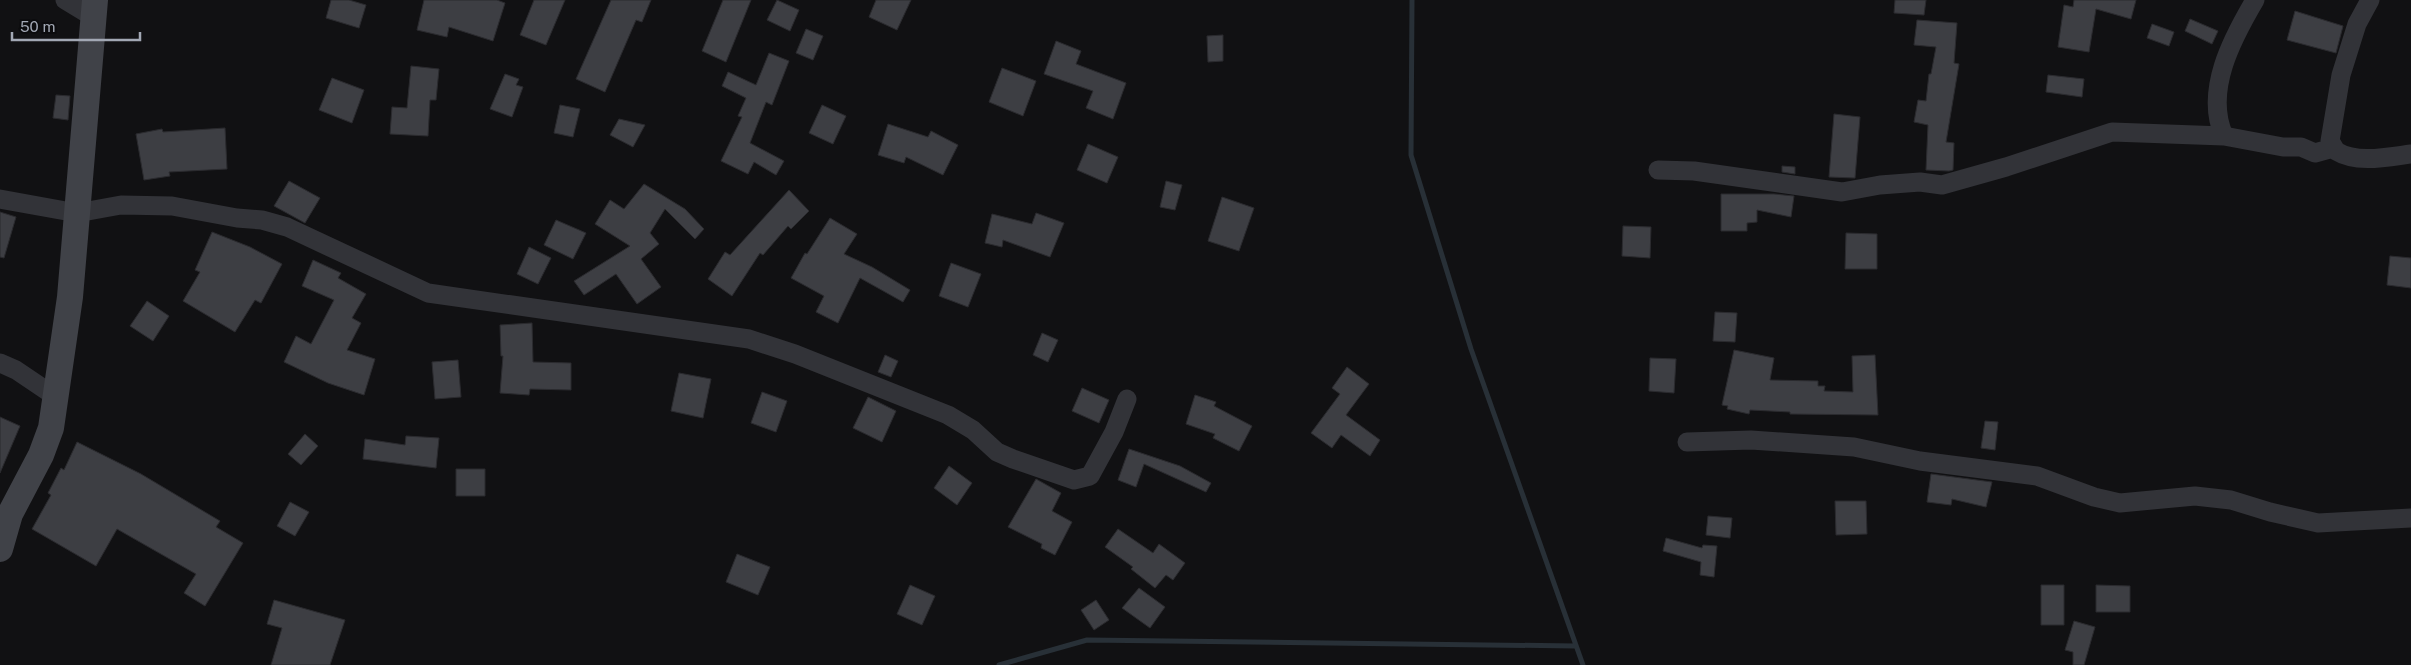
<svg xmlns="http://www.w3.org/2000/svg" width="2411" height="665" viewBox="0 0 2411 665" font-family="'Public Sans',sans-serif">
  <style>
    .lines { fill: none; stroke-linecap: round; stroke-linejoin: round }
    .stream { stroke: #283037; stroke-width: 5 }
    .building { fill: #3d3e43; stroke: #2b2b2f }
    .street { stroke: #323338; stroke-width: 19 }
    .secondary { stroke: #404248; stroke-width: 26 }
  </style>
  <rect width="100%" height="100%" fill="#111113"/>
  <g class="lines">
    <path class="stream" d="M1412,0l-1,155 60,194 112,316
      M999,665l88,-25 488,6"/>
  </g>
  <path class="building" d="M331,0h18l17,5 -7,23 -33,-10z
    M424,0h73l8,3 -12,38 -44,-14 -2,10 -30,-7z
    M534,0h31l-19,45 -26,-10z
    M611,0h40l-9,22 -6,-2 -31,72 -29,-13z
    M723,0h28l-25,62 -24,-11z
    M777,0l22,10 -9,21 -23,-11z
    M876,0h35l-14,30 -28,-13z
    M1895,0h31l-2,15 -30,-2z
    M2074,0h62l-5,19 -35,-10 -7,43 -31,-5 6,-42 9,2z
    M2295,11l48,15 -7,27 -49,-13z
    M2190,19l28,12 -6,13 -27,-13z
    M1917,20l40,3 -3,40 5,1 -13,78 8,1 -1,27 -4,1 -23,-1 2,-45 -14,-3 4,-22 8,1 3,-27h2l5,-27 -22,-2z
    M2152,24l22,8 -5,14 -22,-8z
    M806,29l17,7 -10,24 -17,-7z
    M1223,35v26l-15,1 -1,-26z
    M1056,41l25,10 -5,13 50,19 -13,36 -27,-11 7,-17 -49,-17z
    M769,53l20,8 -17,44 -6,-3 -16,41 34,18 -8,14 -22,-13 -6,12 -27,-13 21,-44 -4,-1 8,-18 -24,-12 6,-14 28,13z
    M411,66l28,3 -3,31h-6l-2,36 -38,-2 2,-27 15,1z
    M1002,68l34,13 -13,35 -34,-14z
    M505,74l14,5 -3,6 7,2 -11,30 -22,-8z
    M2048,75l36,4 -2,18 -36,-5z
    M332,78l32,12 -12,33 -33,-13z
    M56,95l14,1 -2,24 -15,-2z
    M560,105l20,4 -7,28 -19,-4z
    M822,105l24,11 -13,28 -24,-11z
    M1834,114l26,3 -5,61 -26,-1z
    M619,119l26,6 -12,22 -23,-12z
    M888,124l40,13 3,-6 27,14 -15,30 -37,-18 -2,6 -26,-8z
    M225,128l2,41 -58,3 1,4 -26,4 -8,-46 26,-5 1,3z
    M1088,144l30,13 -11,26 -30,-13z
    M1782,166l13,1v7l-13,-2z
    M289,181l31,17 -15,25 -31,-17z
    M1166,181l16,4 -7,25 -15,-3z
    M644,184l41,25 19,20 -9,10 -30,-30 -15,24 9,11 -18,15 20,28 -24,17 -21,-30 -32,21 -10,-14 56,-35 -35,-22 15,-24 14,9z
    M789,190l20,21 -18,18 -3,-3 -25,29 -3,-2 -28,43 -24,-17 17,-27 5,3z
    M1721,194h53l20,2 -3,21 -34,-7v12l-10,1v8h-26z
    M1222,197l32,11 -15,43 -31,-10z
    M0,212l16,5 -12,41 -4,-1z
    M1036,213l28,10 -14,34 -47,-17 -1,7 -17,-4 7,-29 40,10z
    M830,218l27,16 -13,20 28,13 38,23 -7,12 -43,-24 -22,45 -22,-11 8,-16 -33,-18 14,-25 2,1z
    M556,220l30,13 -13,26 -29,-14z
    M1623,226l28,1 -1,31 -28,-2z
    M212,232l38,15 32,17 -21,39 -6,-3 -20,32 -52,-31 17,-29 -5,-2z
    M1846,233l31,1v35h-32z
    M529,247l22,11 -13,26 -21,-10z
    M2390,256l21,2v30l-24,-3z
    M313,260l28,13 -3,5 28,16 -14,24 9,5 -14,27 28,9 -11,36 -36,-12 -44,-21 12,-26 15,8 23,-44 -32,-14z
    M951,263l30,11 -13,33 -29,-11z
    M147,301l22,15 -16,25 -23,-15z
    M1715,312l22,1 -2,29 -22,-1z
    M532,323l1,39 38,1v27l-41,-1 -1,6 -29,-2 3,-37h-2l-1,-31z
    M1042,333l16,7 -10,22 -15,-7z
    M1734,350l40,8 -4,22 48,1v5h7l-1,5 29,1 -1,-36 23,-1 3,60 -88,-1v-2l-40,-2 -1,4 -22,-5 1,-3 -6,-1z
    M885,355l13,6 -7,16 -13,-5z
    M1650,358l26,1 -2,34 -25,-2z
    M458,360l3,37 -26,2 -3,-37z
    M1347,367l22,17 -23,31 34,25 -10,16 -29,-21 -9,13 -21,-15 29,-39 -8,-6z
    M679,373l32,6 -8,39 -32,-7z
    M1082,388l27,12 -10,23 -27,-12z
    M762,392l25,9 -11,31 -25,-9z
    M1195,395l21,7 -2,4 38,20 -13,25 -26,-13 2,-4 -29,-10z
    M868,397l28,14 -14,31 -29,-14z
    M0,417l20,9 -20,47z
    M1985,421l13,1 -3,28 -14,-2z
    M305,434l13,12 -17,19 -13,-11z
    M406,436l33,2 -3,30 -73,-9 2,-20 40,6z
    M77,442l64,32 79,47 -4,6 27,16 -38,63 -21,-13 12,-19 -79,-45 -21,37 -64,-37 19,-34 -3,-2 13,-25 3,2z
    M1129,449l51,17 31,17 -5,9 -62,-28 -8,23 -18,-7z
    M949,466l23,17 -15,22 -23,-17z
    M456,469h29v27h-29z
    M1931,474l61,8 -6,25 -34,-8 -1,6 -24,-3z
    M1036,479l25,14 -9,18 20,11 -17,33 -14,-7 1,-4 -34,-17z
    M1835,501h31l1,33 -31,1z
    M290,502l19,10 -14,24 -18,-10z
    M1708,516l24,2 -2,20 -24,-3z
    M1118,529l35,24 6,-9 26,19 -12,17 -7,-5 -11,13 -24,-19 2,-2 -28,-20z
    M1666,538l36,10 1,-3 14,1 -3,31 -14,-2 1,-13 -38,-11z
    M737,554l33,13 -12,28 -32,-13z
    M910,585l25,11 -13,29 -25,-11z
    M2041,585h23v40h-23z
    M2096,585l34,1v26h-34z
    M1139,588l26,19 -15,21 -28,-20z
    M274,600l71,20 -15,45h-59l11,-37 -15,-4z
    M1096,600l13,20 -15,10 -13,-20z
    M2074,621l21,6 -11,38h-11v-13l-8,-2z"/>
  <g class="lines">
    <path class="street" d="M65,0l28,17
      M2370,0l-13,24 -16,51 -11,66 6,10c21,13 52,6 75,3
      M2224,136c-20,-45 8,-97 31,-136
      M1658,170l36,1 148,21 38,-7 40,-3 22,3 64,-18 106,-35 112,4 59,11h18l14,6 18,-5
      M0,199l77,14 44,-8 51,1 65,12 25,2 25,7 141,66 321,46 46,15 153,61 25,15 24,22 16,7 61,21 16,-4 24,-44 13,-33
      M0,363l16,7 40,27
      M1687,442l64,-2 103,7 66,14 117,15 57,21 26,6 75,-7 36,4 39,12 48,11 93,-5"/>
    <path class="secondary" d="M0,549l10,-35 31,-59 10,-27 19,-131 25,-297"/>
  </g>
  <path d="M12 32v8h128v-8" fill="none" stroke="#a2a8b4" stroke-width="2.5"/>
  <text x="20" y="32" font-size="15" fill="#a2a8b4" stroke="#0c0c0e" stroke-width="4" paint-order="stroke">50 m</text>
</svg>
